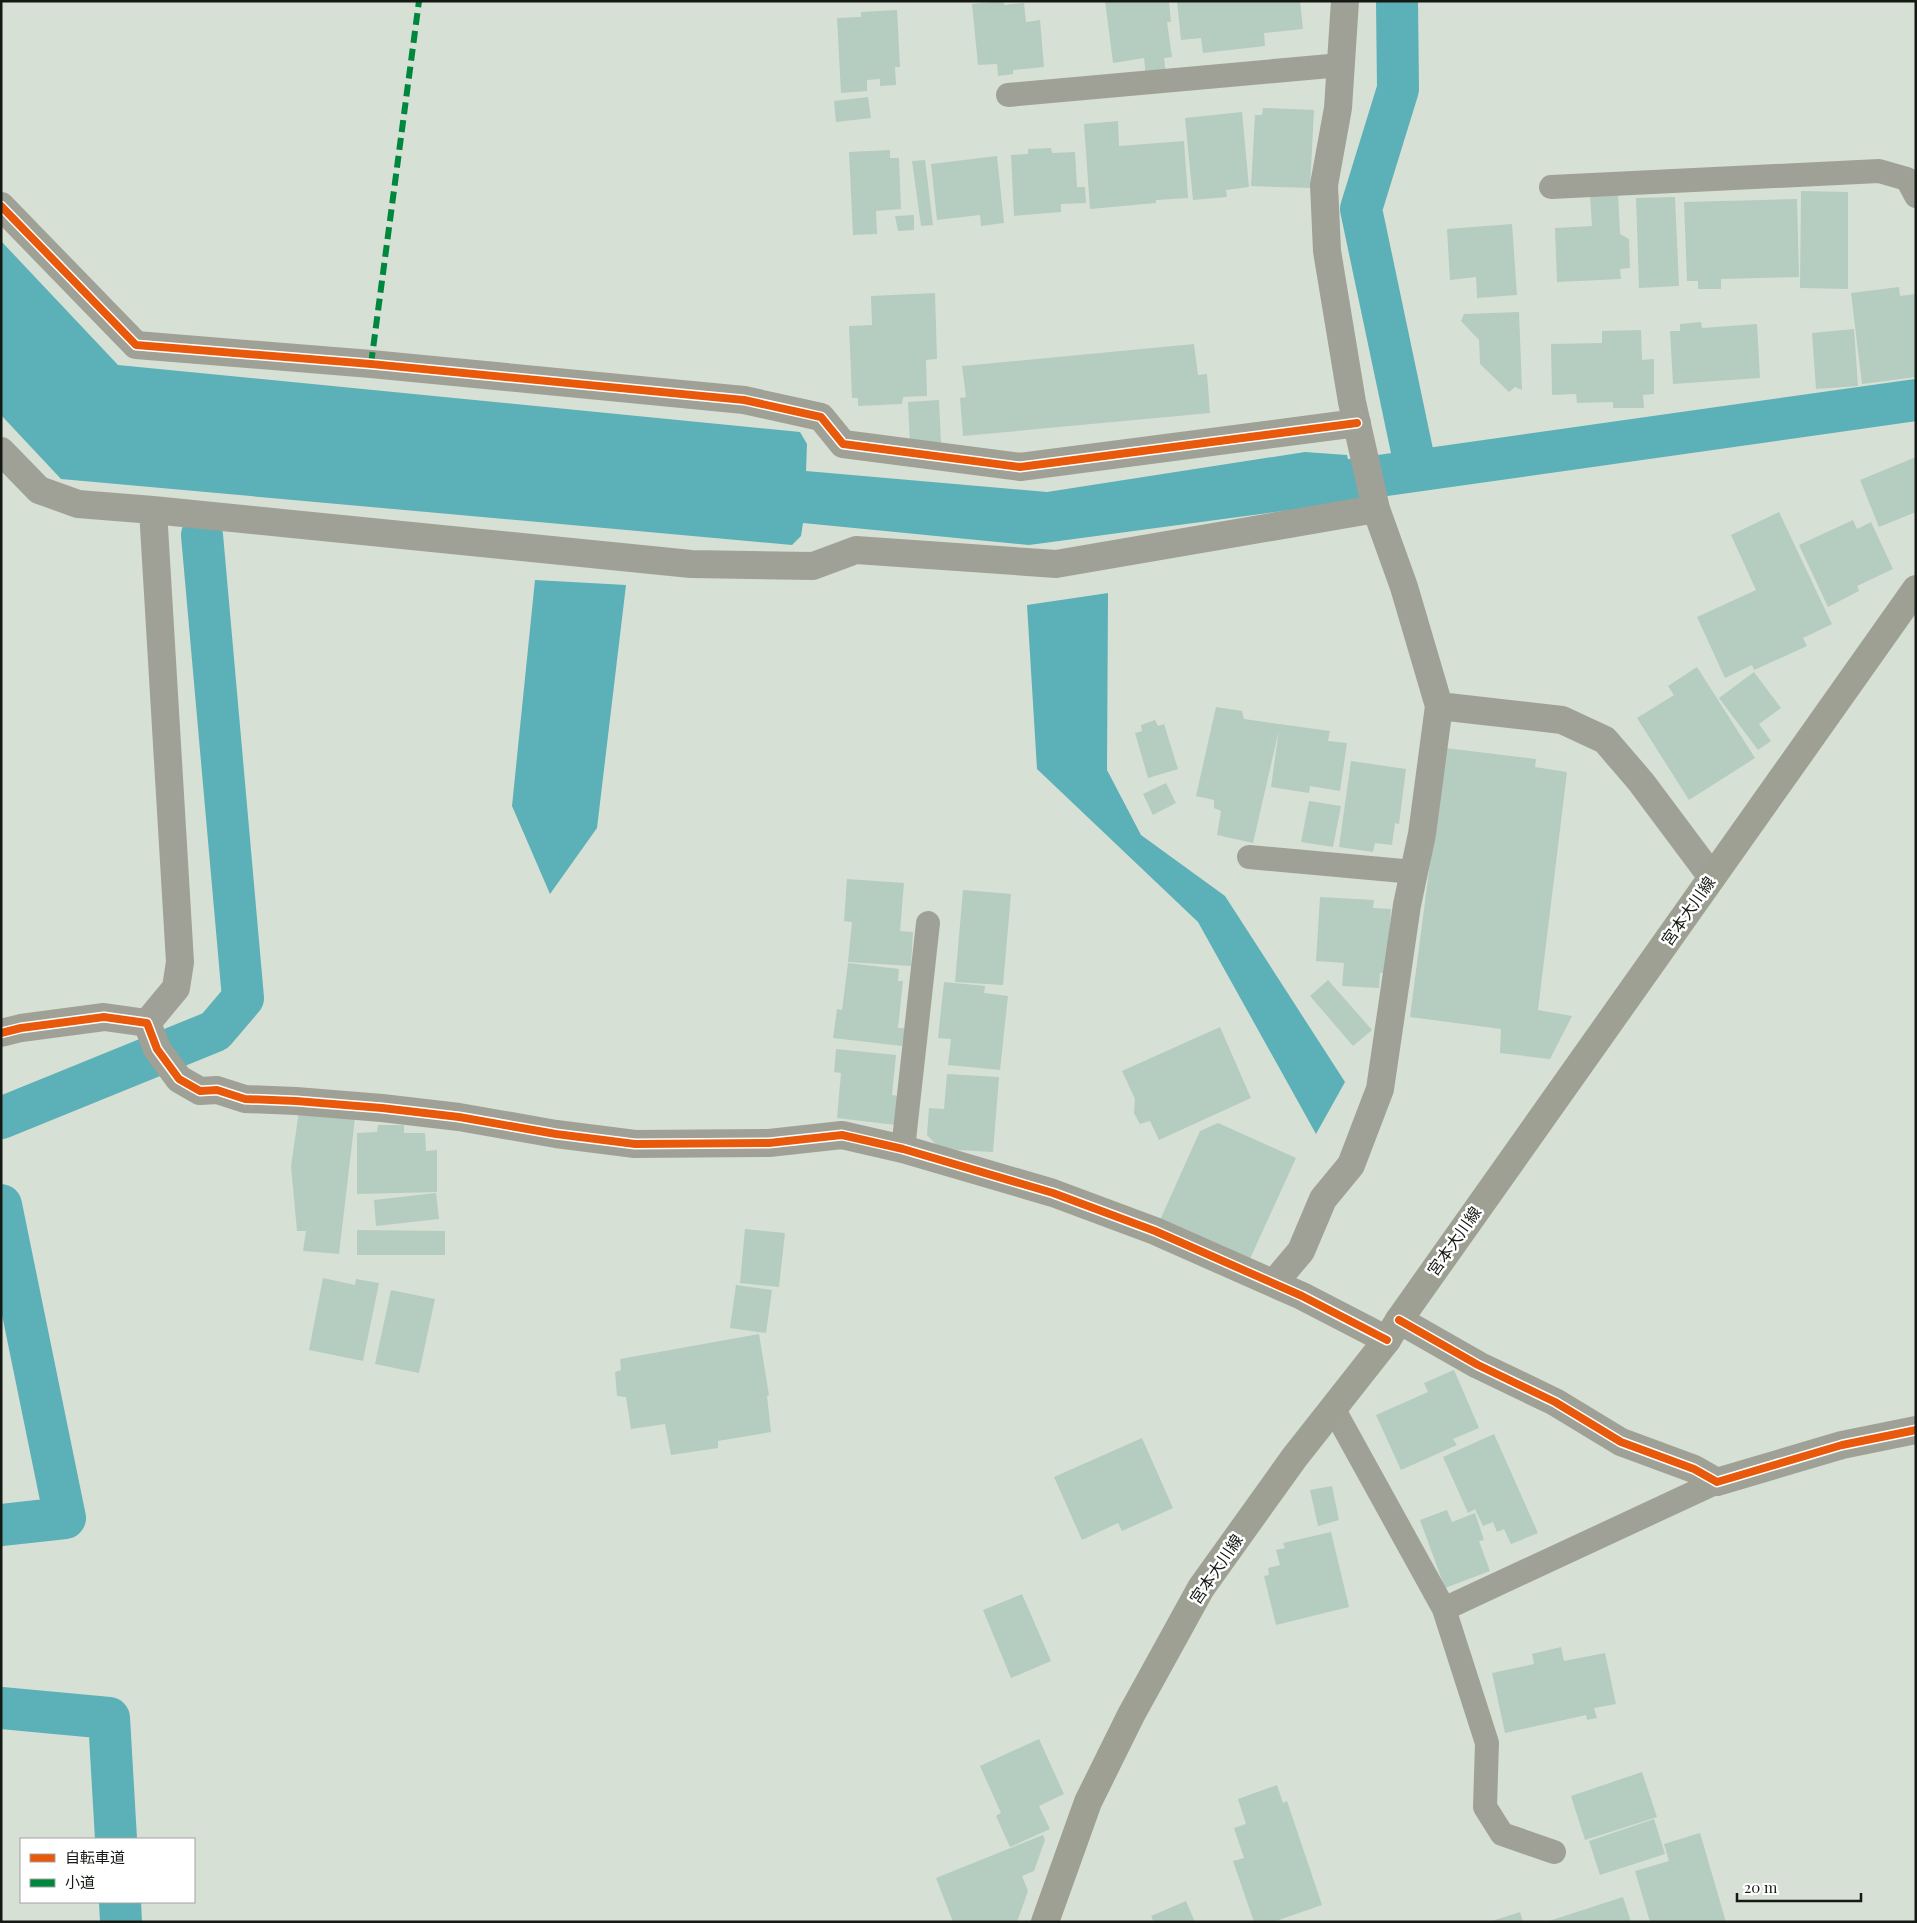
<svg xmlns="http://www.w3.org/2000/svg" width="1917" height="1923" viewBox="0 0 1917 1923" font-family="'Playfair Display','Noto Sans JP',serif">
  <style>
    .water { fill: #5cb0b7 }
    .lines { fill: none; stroke-linecap: round; stroke-linejoin: round }
    .canal { stroke: #5cb0b7; stroke-width: 42 }
    .building { fill: #b5ccc1 }
    .service { stroke: #a0a196; stroke-width: 24 }
    .minor { stroke: #a0a196; stroke-width: 28 }
    .secondary { stroke: #9ea094; stroke-width: 28 }
    .quiet { stroke: #00873e; stroke-width: 6; stroke-dasharray: 12 6; stroke-linecap: butt }
    .cycleway-casing { stroke: #fff; stroke-width: 11 }
    .cycleway { stroke: #e8590c; stroke-width: 8 }
    .labels { text-anchor: middle; stroke-width: 5; stroke-linejoin: round; paint-order: stroke }
    .street-label { font-size: 16px; fill: #141913; stroke: #fff }
  </style>
  <rect width="100%" height="100%" fill="#d7e0d5"/>
  <path class="water" d="M1,241l117,124 682,67 7,12 -1,27 241,21 258,-40 42,3 8,33 -35,18 -291,39 -226,-22 -2,13 -9,9 -731,-66 -60,-64z
    M535,580l91,5 -29,243 -47,66 -38,-88z
    M1108,593l-1,177 34,65 84,61 120,186 -29,52 -118,-212 -161,-153 -10,-164z"/>
  <g class="lines">
    <path class="canal" d="M1397,1l1,88 -37,120 55,261
      M1294,488l622,-88
      M1,1118l214,-87 28,-33 -41,-463
      M1,1205l64,313 -64,7
      M1,1708l108,10 7,121
      M120,1902l1,20"/>
  </g>
  <path class="building" d="M1004,1v4l20,-2 2,19 14,-2 4,47 -31,3v4l-15,2 -1,-12 -19,1 -6,-61z
    M1105,1h64l2,21h-4l5,35 -8,1 2,16 -20,3 -2,-19 -31,5z
    M1177,1h123l3,28 -39,4 1,13 -62,7 -2,-15 -20,2z
    M897,10l3,57h-5l1,18 -16,1v-7l-13,1v11l-26,2 -4,-75 24,-1v-5z
    M868,97l3,21 -35,4 -2,-21z
    M1263,108l51,2 -4,78 -59,-2 4,-71h7z
    M1242,112l7,75 -23,3 1,7 -34,3 -8,-82z
    M1118,121l1,25 65,-5 4,57 -32,2v3l-66,6 -6,-85z
    M1051,148l1,5 23,-1 2,35h8l1,16 -25,1v8l-47,4 -3,-61 17,-1v-5z
    M890,150v8h9l2,51 -25,2 1,23 -24,1 -4,-83z
    M997,156l7,67 -23,3 -1,-11 -43,5 -6,-56z
    M925,160l8,65 -12,1 -9,-65z
    M1801,191l47,1v97l-48,-1z
    M1618,193l2,41 9,5 1,29 -10,1 1,10 -64,3 -2,-54 37,-2 -2,-31z
    M1675,197l4,89 -40,2 -3,-90z
    M1797,199l2,78 -78,2v10h-23v-8h-11l-3,-79z
    M914,215v15l-16,1 -3,-15z
    M1512,224l5,71 -40,3 -1,-21 -26,3 -3,-51z
    M1899,287l1,9 16,-2v83l-54,7 -11,-91z
    M935,293l2,66 -11,1 1,36 -24,1 -1,7 -44,2v-8h-6l-3,-72 23,-1 -1,-29z
    M1519,312l3,78 -7,-3 -6,5 -29,-28 -1,-24 -18,-19 3,-7z
    M1701,322l1,6 55,-4 3,54 -87,6 -3,-53h10v-7z
    M1854,329l4,57 -42,3 -4,-56z
    M1641,330l1,30 12,-1v35l-11,1 1,13h-31v-6l-36,1 -1,-9 -24,1 -1,-51 51,-1v-12z
    M1194,344l4,31 9,-1 3,39 -247,23 -3,-38 6,-1 -4,-31z
    M939,400l2,43 -31,2 -2,-43z
    M1916,457v55l-37,15 -19,-47z
    M1779,512l53,112 -29,14 4,8 -53,24 -2,-5 -27,13 -28,-61 59,-27 -25,-55z
    M1853,520l4,9 14,-7 22,47 -36,17 2,5 -31,16 -29,-62z
    M1697,667l58,91 -66,42 -52,-82 37,-23 -6,-9z
    M1754,672l27,36 -22,16 12,17 -13,9 -39,-52z
    M1216,707l26,4 2,8 86,12 -2,10 19,2 -7,48 -30,-5 -1,7 -38,-6 8,-57 -26,113 -36,-8 4,-24 -7,-3v-8l-18,-4z
    M1155,720l3,6 6,-2 14,45 -30,9 -13,-45 7,-2 -1,-6z
    M1445,748l91,11 -1,8 32,5 -29,238 34,6 -22,43 -50,-6 1,-24 -91,-12z
    M1351,761l55,8 -7,55 -4,-1 -3,22 -17,-2 -2,9 -34,-5z
    M1166,783l10,20 -23,12 -10,-21z
    M1309,801l32,5 -8,41 -32,-5z
    M847,879l57,4 -4,48 13,1 -2,34 -63,-4 4,-40 -8,-1z
    M963,890l48,4 -8,91 -48,-3z
    M1320,897l54,3 -1,8 18,1 -4,64h-7l-1,15 -37,-2 2,-23 -28,-2z
    M848,963l51,6 -1,12h5l-5,47h7l-3,18 -69,-8 4,-29 5,1z
    M1328,980l44,50 -19,16 -43,-50z
    M944,982l41,4 -1,7 24,3 -8,74 -52,-5 3,-26 -13,-1z
    M1220,1027l31,71 -92,42 -9,-19 -10,3 -6,-11 1,-14 -13,-28z
    M836,1049l60,6 -4,40 7,1 -3,29 -59,-7 4,-45 -7,-1z
    M947,1074l52,3 -6,75 -53,-3 -13,-14 2,-27 15,1z
    M299,1111l56,7 -16,136 -36,-3 3,-20h-9l-6,-65z
    M1218,1123l78,35 -47,103 -89,-41 40,-89z
    M378,1125h26v8h21l1,18 11,-1v42l-80,2v-61l20,-1z
    M436,1193l3,26 -63,7 -2,-26z
    M745,1229l40,4 -6,54 -39,-4z
    M357,1230l88,1v24h-88z
    M323,1278l32,7 1,-6 23,4 -16,78 -54,-11z
    M736,1285l36,5 -6,43 -36,-5z
    M391,1290l44,9 -16,74 -44,-9z
    M759,1334l10,61 -2,1 4,36 -53,9v7l-47,7 -6,-31 -34,5 -5,-32 -9,-1 -2,-24 6,-2 -1,-11z
    M1454,1370l25,58 -26,11 4,6 -56,25 -25,-55 52,-23 -4,-9z
    M1494,1434l44,99 -27,11 -7,-15 -7,3 -4,-10 -10,4 -8,-17 -7,4 -25,-56z
    M1142,1438l31,70 -51,23 -4,-8 -36,17 -28,-63z
    M1332,1486l7,34 -21,6 -8,-36z
    M1447,1510l5,12 23,-9 9,27 -5,1 11,30 -45,17 -25,-68z
    M1331,1532l18,75 -73,18 -12,-49 5,-1 -1,-7 12,-3 -4,-15 9,-2 -2,-5z
    M1022,1594l29,67 -40,17 -28,-68z
    M1561,1647l3,14 41,-8 11,51 -22,4 3,10 -10,2 -1,-5 -81,18 -13,-60 42,-9 -2,-10z
    M1039,1739l25,55 -25,12 11,23 -40,18 -14,-31 5,-3 -21,-47z
    M1642,1772l15,45 -72,23 -14,-44z
    M1277,1785l6,18 4,-2 35,104 -49,17h-19l-21,-61 11,-3 -10,-30 12,-4 -8,-25z
    M1654,1819l11,35 -65,21 -11,-34z
    M1700,1833l26,89h-76l-15,-51 34,-10 -5,-17z
    M1043,1835l2,5 -11,31 -12,5 6,15 -11,31h-64l-17,-44z
    M1623,1897l8,25h-82v-1z
    M1186,1901l9,21h-41l-3,-6z
    M1520,1912l3,10h-31v-1z"/>
  <g class="lines">
    <path class="service" d="M1008,95l333,-30
      M1551,187l328,-16 28,8 9,17
      M1249,857l165,15
      M903,1149l25,-226
      M1333,1408l111,201 43,134 -2,64 17,27 52,18
      M1444,1609l273,-127"/>
    <path class="minor" d="M1,206l135,139 235,19 373,36 77,17 22,27 177,23 337,-44
      M1,451l38,39 39,14 75,6 538,54 122,2 43,-16 200,14 320,-55
      M1439,706l123,14 43,20 36,42 71,95
      M147,1023l29,-35 4,-26 -27,-452
      M1,1033l20,-5 83,-11 43,6 10,26 22,30 21,12 17,-1 28,9 51,2 86,7 77,9 97,17 79,10 134,-1 73,-8 61,14 150,44 102,38 147,65 85,44
      M1274,1283l27,-32 22,-52 28,-34 29,-76 27,-184 15,-71 17,-128 -35,-119 -28,-78 -24,-107 -25,-151 -3,-66 14,-77 7,-107
      M1399,1320l79,45 77,37 66,40 73,27 23,13 125,-37 74,-15"/>
    <path class="secondary" d="M1045,1922l43,-120 43,-87 70,-127 93,-130 93,-118 12,-20 517,-731"/>
    <path class="quiet" d="M371,364l48,-363"/>
    <defs>
      <path id="cycleway" d="M1,206l135,139 235,19 373,36 77,17 22,27 177,23 337,-44
        M1,1033l20,-5 83,-11 43,6 10,26 22,30 21,12 17,-1 28,9 51,2 86,7 77,9 97,17 79,10 134,-1 73,-8 61,14 150,44 102,38 147,65 85,44
        M1399,1320l79,45 77,37 66,40 73,27 23,13 125,-37 74,-15"/>
    </defs>
    <use href="#cycleway" class="cycleway-casing"/>
    <use href="#cycleway" class="cycleway"/>
  </g>
  <g class="labels">
    <g class="street-label">
      <text transform="translate(1688 911) rotate(-55)" y="6">宮本大川線</text>
      <text transform="translate(1454 1241) rotate(-55)" y="6">宮本大川線</text>
      <text transform="translate(1216 1569) rotate(-56)" y="6">宮本大川線</text>
    </g>
  </g>
  <rect width="1917" height="1923" fill="none" stroke="#141913" stroke-width="5"/>
  <rect x="20" y="1838" width="175" height="65" fill="#ffffff" stroke="#a1a3a1"/>
  <rect x="30" y="1854" width="25" height="8" fill="#e8590c" stroke="#a1a3a1"/>
  <text x="65" y="1863" font-size="15" fill="#141913">自転車道</text>
  <rect x="30" y="1879" width="25" height="8" fill="#00873e" stroke="#a1a3a1"/>
  <text x="65" y="1888" font-size="15" fill="#141913">小道</text>
  <path d="M1737 1893v8h124v-8" fill="none" stroke="#141913" stroke-width="2.5"/>
  <text x="1744" y="1893" font-size="15" fill="#141913" stroke="#ffffff" stroke-width="4" paint-order="stroke">20 m</text>
</svg>
